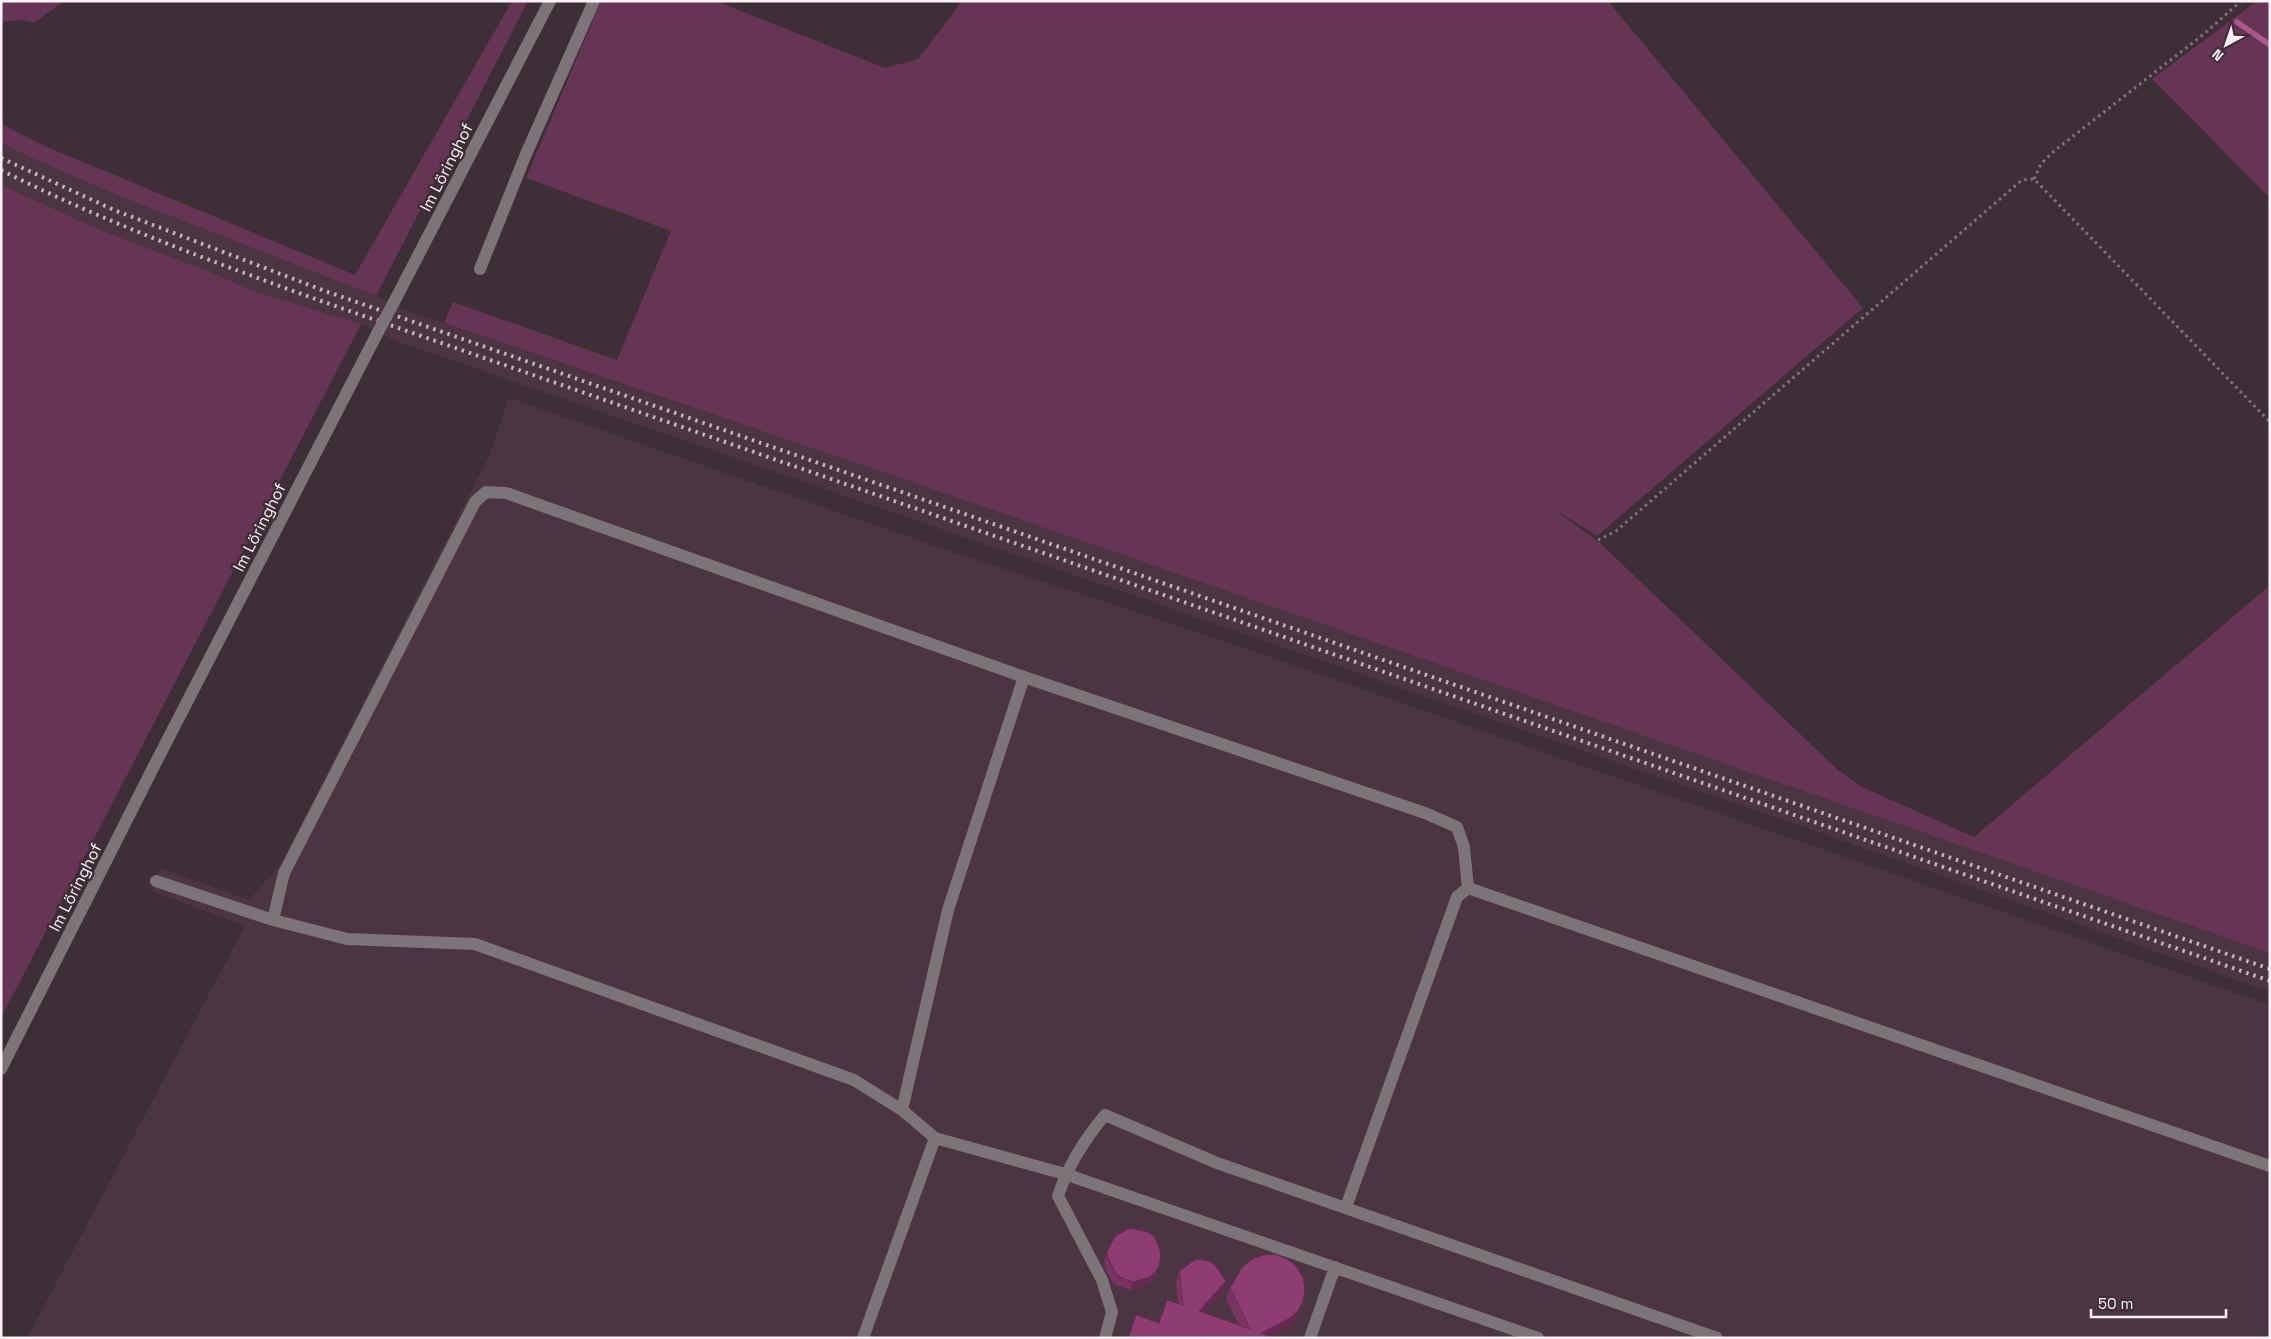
<svg xmlns="http://www.w3.org/2000/svg" width="2271" height="1339" viewBox="0 0 2271 1339" font-family="'Space Grotesk',sans-serif">
  <style>
    .built { fill: #4b3542 }
    .green { fill: #653553 }
    .lines { fill: none; stroke-linecap: round; stroke-linejoin: round }
    .stream { stroke: #ab588d; stroke-width: 5.5 }
    .path { stroke: #82747c; stroke-width: 3; stroke-dasharray: 2.5 4; stroke-linecap: butt }
    .minor { stroke: #7d7479; stroke-width: 12 }
    .rail { stroke: #c2b6bc; stroke-width: 4; stroke-dasharray: 2.5 5; stroke-linecap: butt }
    .minor-bridge { stroke: #7d7479; stroke-width: 12 }
    .wall { fill: #7a3462 }
    .shaded-wall { fill: #632b50 }
    .building { fill: #8e3d72; stroke: #632b50 }
    .labels { text-anchor: middle; stroke-width: 5; stroke-linejoin: round; paint-order: stroke }
    .street-label { font-size: 16px; fill: #fcf1f7; stroke: #3e2e37 }
  </style>
  <rect width="100%" height="100%" fill="#3e2e37"/>
  <path class="built" d="M1,143l33,16 88,38 254,99 34,16 566,192 1294,449v39l-449,-159 -1425,-492 -35,-17 -108,-33 -43,-19 -107,-41 -102,-46z
    M509,398l435,151 280,92 1046,364v333h-2243l218,-412 -93,-35 8,-23 89,32 31,-35 209,-409z"/>
  <path class="green" d="M1,1h63l-30,22 -13,-3 -20,2z
    M512,1h16l-152,295 -254,-99 -88,-38 -33,-16v-19l46,23 308,128z
    M601,1h115l169,67 33,-9 44,-58h646l255,307 -266,228 -45,-28 47,34 239,228 24,17 112,50 296,-252v368l-1294,-449 -532,-181 9,-21 164,58 54,-129 -145,-53z
    M2257,1h13v197l-118,-119z
    M1,185l102,46 107,41 43,19 108,33 -360,694z"/>
  <g class="lines">
    <path class="stream" d="M2237,22l33,23"/>
    <path class="path" d="M2034,179l7,-15 13,-13 150,-117 37,-33
      M1598,540l18,-9 406,-351 12,-1 236,243"/>
    <path class="minor" d="M480,269l46,-115 68,-153
      M393,304l157,-303
      M156,881l117,39 74,19 128,5 379,136 48,30 33,28 130,36 473,164
      M273,920l11,-47 191,-371 11,-10 20,1 518,184 401,136 32,14 7,20 4,41
      M1,1069l153,-303 224,-434
      M902,1110l46,-200 76,-233
      M1346,1207l111,-310 11,-9 802,278
      M863,1338l72,-200
      M1105,1338l7,-26 -10,-32 -44,-84c10,-31 26,-56 47,-81l112,48 500,175
      M1310,1338l25,-71"/>
    <path class="rail" d="M1,158l113,52 211,81 1945,678
      M1,170c103,52 212,92 320,131l1949,680"/>
    <path class="minor-bridge" d="M378,332l15,-28"/>
  </g>
  <path class="wall" d="M1107,1252l52,15 -3,9 -9,9 -17,5 -16,-6 -9,-16 -1,-7z
    M1179,1271l47,10 -3,11 -20,20 36,13 -13,-26 4,-11 69,23 -5,10 -8,8 -15,7 -112,-13 19,-20 -2,-22z"/>
  <path class="shaded-wall" d="M1159,1267l-3,9 -9,9 -17,5 3,-8z
    M1226,1281l-3,11 -28,29 4,-10z
    M1303,1301l-4,10 -5,10 -8,8 -18,9 -7,-5z"/>
  <path class="building" d="M1131,1228l17,4 7,5 6,17 -2,13 -9,10 -17,5 -16,-6 -9,-17 -1,-7 8,-16z
    M1275,1254l12,5 9,7 7,11 2,12 -2,12 -5,10 -8,7 -29,15 14,5h-147l8,-23 23,8 8,-23 16,5 -4,-34 17,-12 13,2 6,4 11,16 -27,30 51,18 -20,-41 12,-21 10,-8 11,-4z"/>
  <g class="labels">
    <g class="street-label">
      <text transform="translate(446 167) rotate(-63)" y="6">Im Löringhof</text>
      <text transform="translate(259 527) rotate(-63)" y="6">Im Löringhof</text>
      <text transform="translate(75 887) rotate(-63)" y="6">Im Löringhof</text>
    </g>
  </g>
  <rect width="2271" height="1339" fill="none" stroke="#fcf1f7" stroke-width="5"/>
  <g transform="translate(2226 45) rotate(220)" stroke="#3e2e37" stroke-width="4" paint-order="stroke">
  <path d="M0-4L9 19L0 12L-9 19Z" fill="#fcf1f7"/>
  <text y="-8" font-size="14" font-weight="bold" text-anchor="middle" fill="#fcf1f7">N</text>
  </g>
  <path d="M2091 1309v8h135v-8" fill="none" stroke="#fcf1f7" stroke-width="2.5"/>
  <text x="2098" y="1309" font-size="15" fill="#fcf1f7" stroke="#3e2e37" stroke-width="4" paint-order="stroke">50 m</text>
</svg>
